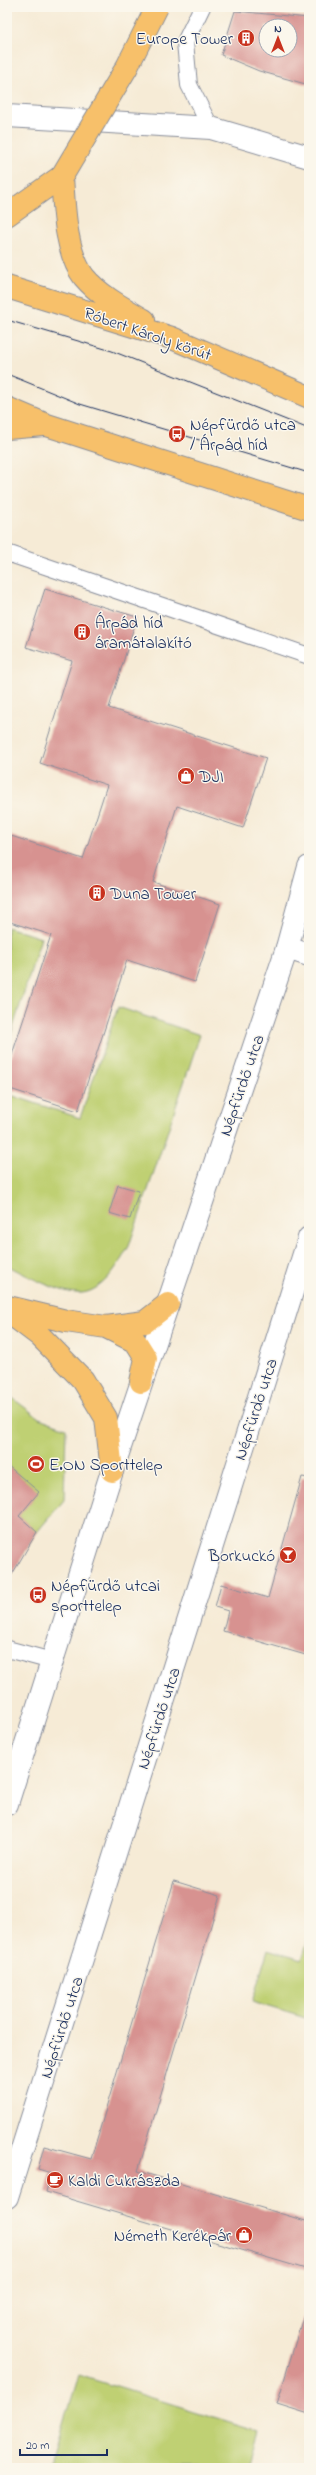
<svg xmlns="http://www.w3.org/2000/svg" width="316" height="2475" viewBox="0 0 316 2475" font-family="'Indie Flower',sans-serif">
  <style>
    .green { fill: #bfd073; stroke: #6d8068 }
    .building { fill: #d79290; fill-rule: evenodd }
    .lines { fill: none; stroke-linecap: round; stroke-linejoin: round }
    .service-casing { stroke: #888d9a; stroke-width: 18 }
    .minor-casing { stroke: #888d9a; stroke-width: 24 }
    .tertiary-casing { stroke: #888d9a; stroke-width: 24 }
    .primary-casing { stroke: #888d9a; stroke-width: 24 }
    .service { stroke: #fff; stroke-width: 16 }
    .minor { stroke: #fff; stroke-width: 22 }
    .tertiary { stroke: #fff; stroke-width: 22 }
    .primary { stroke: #f7c06b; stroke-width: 22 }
    .tram { stroke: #1b2f5e; stroke-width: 1 }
    .primary-bridge-casing { stroke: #888d9a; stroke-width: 24; stroke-linecap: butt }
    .primary-bridge { stroke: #f7c06b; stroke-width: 22 }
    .labels { text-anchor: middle; stroke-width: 3; stroke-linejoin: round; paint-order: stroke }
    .poi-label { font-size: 17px; fill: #1b2f5e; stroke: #fbf7ec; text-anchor: start }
    .street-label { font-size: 17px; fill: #1b2f5e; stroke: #fbf7ec }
  </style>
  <rect width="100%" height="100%" fill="#fbf7ec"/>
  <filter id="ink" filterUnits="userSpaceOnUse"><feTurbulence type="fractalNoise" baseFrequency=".025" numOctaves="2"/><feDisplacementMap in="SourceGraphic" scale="8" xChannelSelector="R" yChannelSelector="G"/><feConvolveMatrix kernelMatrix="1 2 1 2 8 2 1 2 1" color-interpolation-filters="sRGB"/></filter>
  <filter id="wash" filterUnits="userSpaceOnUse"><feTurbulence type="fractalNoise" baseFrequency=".012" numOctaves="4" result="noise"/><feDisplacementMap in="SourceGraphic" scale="16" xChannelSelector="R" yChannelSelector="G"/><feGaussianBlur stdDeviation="0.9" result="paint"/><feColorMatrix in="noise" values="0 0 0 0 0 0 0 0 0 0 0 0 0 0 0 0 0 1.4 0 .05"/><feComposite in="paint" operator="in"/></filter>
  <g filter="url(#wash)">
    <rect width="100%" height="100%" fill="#f6ebd6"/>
    <path class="green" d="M7,927l34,11 -34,109z
      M118,1007l82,28 -71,211c-9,16 -25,45 -47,47 -20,2 -57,-18 -75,-28v-171l73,24z
      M7,1394l32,24 27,10 -2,72 -27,32 -30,49z
      M309,1937v82l-57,-17 16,-53 34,10z
      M78,2375l181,56 -11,37h-199z"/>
    <g id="blocks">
      <path class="building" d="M235,11l74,7v67l-50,-14 -38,-16zM266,26h24v24h-24z
        M45,589l92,28 -28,91 157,50 -23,70 -66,-22 -24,76 67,22 -25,78 -68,-22 -49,151 -71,-23v-18l44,-135 -44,-14v-72l4,-13 72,23 24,-74 -67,-22 32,-102 -46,-14z
        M118,1185l21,6 -9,28 -21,-6z
        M7,1465l32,27 -20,24 18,16 -30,51z
        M302,1477l7,1v178l-86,-25 5,-20 -13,-4 6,-23 47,14z
        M174,1881l46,14 -82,276 171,51v48l-263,-78 5,-19 -13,-4 6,-23 47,13z
        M303,2317l6,1v96l-32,-10z"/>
    </g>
  </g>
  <g filter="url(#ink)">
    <use href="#blocks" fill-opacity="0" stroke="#888d9a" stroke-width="1"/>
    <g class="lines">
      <defs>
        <path id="service" d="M202,7l-17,35 4,43 22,43
          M7,553l302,103
          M7,1649l45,12"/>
        <path id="minor" d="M7,116l204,12 98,29
          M287,948l22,7
          M7,2197l302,-959"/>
        <path id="tertiary" d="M7,1804l105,-333 175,-523 22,-81"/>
        <path id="primary" d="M62,176c2,30 3,76 22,101 16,19 39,31 60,43
          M7,215l55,-39
          M7,287l165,51 137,59
          M7,408l40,17 262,84
          M7,428l37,-3
          M8,1307l58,14 40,6 39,-5 23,-18
          M7,1311l33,25 43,44 23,38 6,53
          M106,1327l30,15 10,16 -5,24"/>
      </defs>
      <use href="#service" class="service-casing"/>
      <use href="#minor" class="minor-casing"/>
      <use href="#tertiary" class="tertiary-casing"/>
      <use href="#primary" class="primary-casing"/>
      <use href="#service" class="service"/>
      <use href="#minor" class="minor"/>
      <use href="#tertiary" class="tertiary"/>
      <use href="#primary" class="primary"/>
      <path class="tram" d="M7,320l105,31 197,78
        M7,374l73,30 229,69"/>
      <defs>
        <path id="primary-bridge" d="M62,176l65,-109 30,-60"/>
      </defs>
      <use href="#primary-bridge" class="primary-bridge-casing"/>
      <use href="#primary-bridge" class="primary-bridge"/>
    </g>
  </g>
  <defs>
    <symbol id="building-disc" viewBox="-11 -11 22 22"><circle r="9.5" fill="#c8321e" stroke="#fbf7ec"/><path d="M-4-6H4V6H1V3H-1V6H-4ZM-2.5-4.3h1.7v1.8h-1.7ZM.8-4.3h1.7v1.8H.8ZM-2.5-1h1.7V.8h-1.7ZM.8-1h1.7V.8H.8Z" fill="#fff"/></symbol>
    <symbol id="bus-disc" viewBox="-11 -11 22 22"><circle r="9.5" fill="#c8321e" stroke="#fbf7ec"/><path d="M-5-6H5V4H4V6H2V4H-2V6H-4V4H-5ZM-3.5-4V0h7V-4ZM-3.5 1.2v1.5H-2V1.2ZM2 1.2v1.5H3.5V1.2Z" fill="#fff"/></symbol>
    <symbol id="shop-disc" viewBox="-11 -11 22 22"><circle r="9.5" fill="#c8321e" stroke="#fbf7ec"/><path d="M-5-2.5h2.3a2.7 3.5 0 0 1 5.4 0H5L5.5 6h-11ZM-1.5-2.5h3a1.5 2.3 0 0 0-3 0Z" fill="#fff"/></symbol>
    <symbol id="stadium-disc" viewBox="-11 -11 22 22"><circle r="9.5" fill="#c8321e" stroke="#fbf7ec"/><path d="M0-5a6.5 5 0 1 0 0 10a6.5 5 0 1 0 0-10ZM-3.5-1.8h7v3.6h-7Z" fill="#fff"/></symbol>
    <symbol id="bar-disc" viewBox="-11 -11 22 22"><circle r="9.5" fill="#c8321e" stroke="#fbf7ec"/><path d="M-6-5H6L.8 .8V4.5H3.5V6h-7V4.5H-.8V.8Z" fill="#fff"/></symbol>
    <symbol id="cafe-disc" viewBox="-11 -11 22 22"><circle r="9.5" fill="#c8321e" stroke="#fbf7ec"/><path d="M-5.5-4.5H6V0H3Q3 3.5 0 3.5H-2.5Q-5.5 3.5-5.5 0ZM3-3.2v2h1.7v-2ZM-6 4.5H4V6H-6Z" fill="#fff"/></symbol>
  </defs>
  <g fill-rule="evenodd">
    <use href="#building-disc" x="236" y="28" width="20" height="20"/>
    <use href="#bus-disc" x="167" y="424" width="20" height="20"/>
    <use href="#building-disc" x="72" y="622" width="20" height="20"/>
    <use href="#shop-disc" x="176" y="766" width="20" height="20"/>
    <use href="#building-disc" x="87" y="883" width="20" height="20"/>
    <use href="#stadium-disc" x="26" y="1454" width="20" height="20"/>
    <use href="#bar-disc" x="278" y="1545" width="20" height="20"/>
    <use href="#bus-disc" x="28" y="1585" width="20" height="20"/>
    <use href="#cafe-disc" x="45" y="2170" width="20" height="20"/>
    <use href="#shop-disc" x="234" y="2225" width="20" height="20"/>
  </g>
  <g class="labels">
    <g class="poi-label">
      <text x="233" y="44" text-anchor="end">Europe Tower</text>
      <text x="190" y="430">Népfürdő utca<tspan x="190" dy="20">/ Árpád híd</tspan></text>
      <text x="95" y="628">Árpád híd<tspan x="95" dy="20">áramátalakító</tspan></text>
      <text x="199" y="782">DJI</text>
      <text x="110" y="899">Duna Tower</text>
      <text x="49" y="1470">E.ON Sporttelep</text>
      <text x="275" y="1561" text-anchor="end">Borkuckó</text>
      <text x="51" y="1591">Népfürdő utcai<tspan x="51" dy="20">sporttelep</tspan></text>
      <text x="68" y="2186">Kaldi Cukrászda</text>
      <text x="231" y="2241" text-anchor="end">Németh Kerékpár</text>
    </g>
    <g class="street-label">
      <text transform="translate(148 333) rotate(19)" y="6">Róbert Károly körút</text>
      <text transform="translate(241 1085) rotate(-71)" y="6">Népfürdő utca</text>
      <text transform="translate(255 1409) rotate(-72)" y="6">Népfürdő utca</text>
      <text transform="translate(158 1718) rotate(-72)" y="6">Népfürdő utca</text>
      <text transform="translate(61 2027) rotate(-72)" y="6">Népfürdő utca</text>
    </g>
  </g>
  <rect width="316" height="2475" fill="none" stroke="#fbf7ec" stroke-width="24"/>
  <g transform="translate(278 38)"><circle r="19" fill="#fbf7ec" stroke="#a1a7b3"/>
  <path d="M0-3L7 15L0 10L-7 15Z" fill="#c8321e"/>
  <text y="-6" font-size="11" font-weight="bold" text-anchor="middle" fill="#1b2f5e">N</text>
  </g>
  <path d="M20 2449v6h87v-6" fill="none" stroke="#1b2f5e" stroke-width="2"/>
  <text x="26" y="2449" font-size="12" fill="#1b2f5e" stroke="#fbf7ec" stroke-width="3" paint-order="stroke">20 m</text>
</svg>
